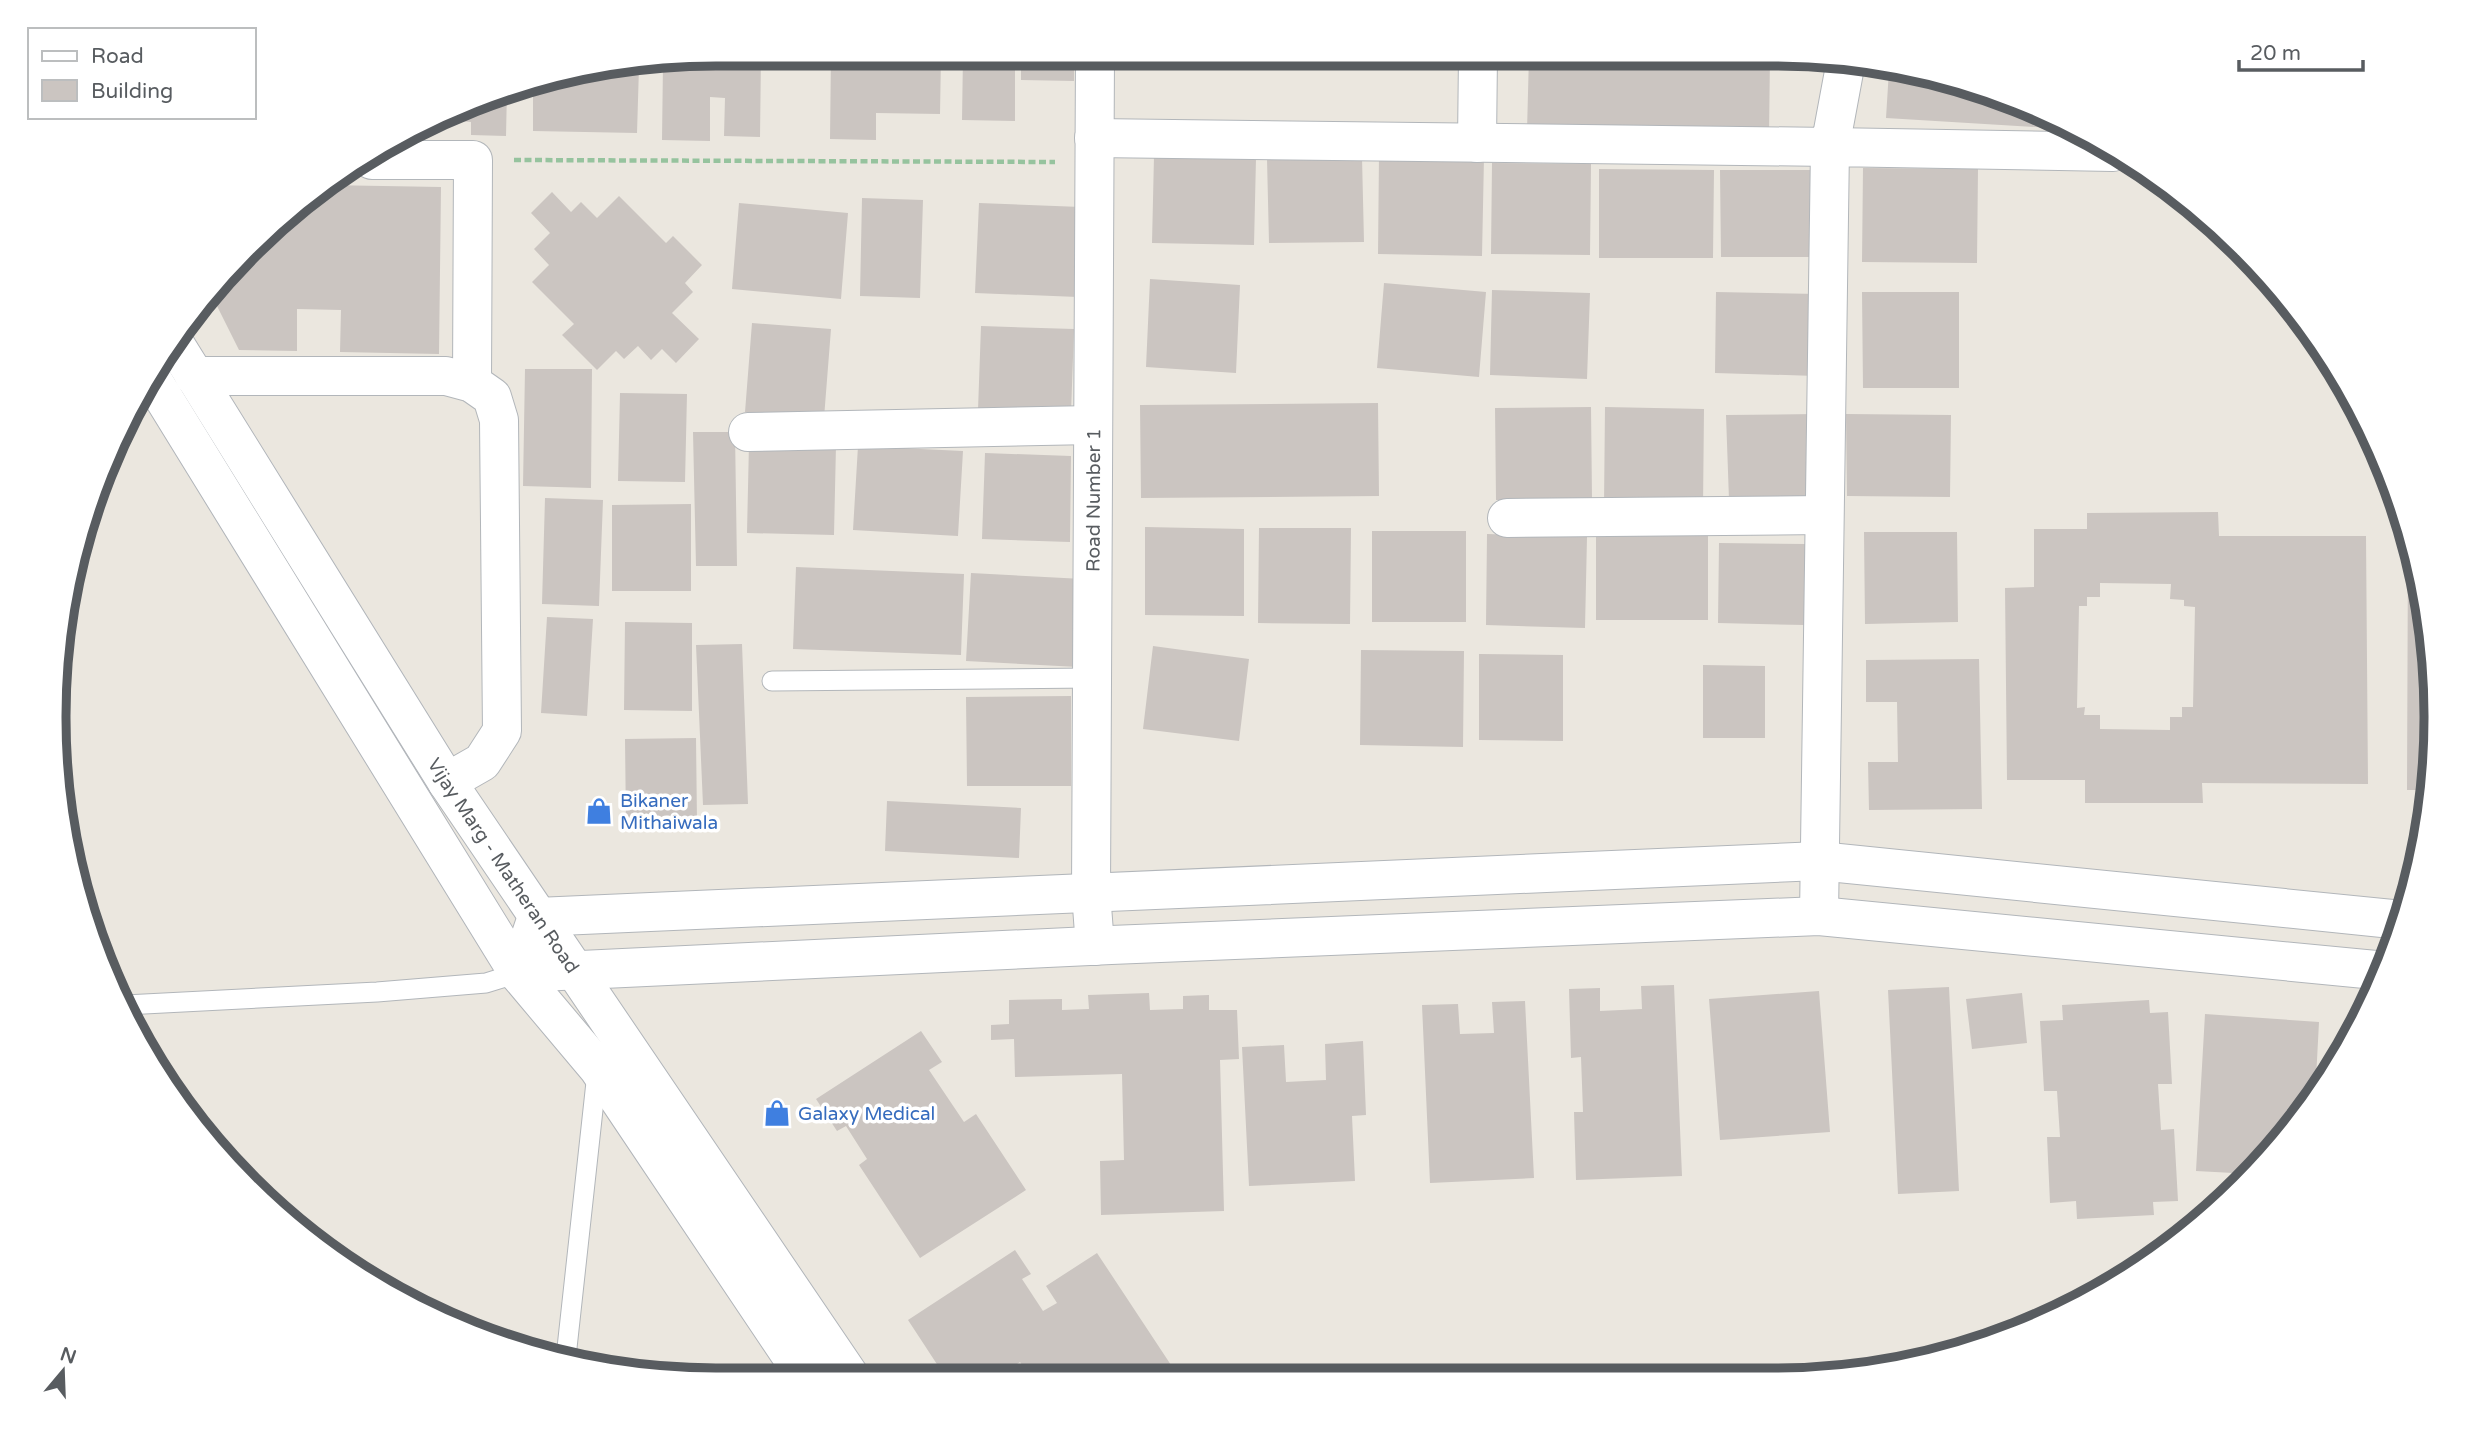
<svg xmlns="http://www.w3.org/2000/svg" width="2491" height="1434" viewBox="0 0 2491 1434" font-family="'Varela Round',sans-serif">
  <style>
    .building { fill: #cbc5c1; fill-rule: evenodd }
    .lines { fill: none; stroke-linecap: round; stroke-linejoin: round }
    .service-casing { stroke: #b2b6ba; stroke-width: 21 }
    .minor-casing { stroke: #b2b6ba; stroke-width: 40 }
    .tertiary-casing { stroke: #b2b6ba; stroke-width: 40 }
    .secondary-casing { stroke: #b1b5ba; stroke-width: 40 }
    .path { stroke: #96c39e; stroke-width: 4.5; stroke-dasharray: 7 3.5; stroke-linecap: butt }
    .service { stroke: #fff; stroke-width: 19 }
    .minor { stroke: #fff; stroke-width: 38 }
    .tertiary { stroke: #fff; stroke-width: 38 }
    .secondary { stroke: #fff; stroke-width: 38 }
    .labels { text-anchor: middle; stroke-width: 7; stroke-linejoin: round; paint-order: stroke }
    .street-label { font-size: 19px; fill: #585c60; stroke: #fff }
    .shop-label { font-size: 19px; fill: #366cbe; stroke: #fff; text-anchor: start }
    .rim { fill: none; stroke: #585c60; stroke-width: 9 }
  </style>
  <rect width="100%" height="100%" fill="#ebe7df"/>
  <path class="building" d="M717,54h44l-1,83 -36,-1 1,-38 -15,-1v44l-48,-1 1,-77z
    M831,54l110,1 -1,59 -64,-1v27l-46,-1z
    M963,55h52v66l-53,-1z
    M1021,55h53v26l-53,-1z
    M1325,55h110v6l-110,1z
    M1529,55l241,1 -1,79 -242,-4z
    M639,67l-2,66 -104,-2v-46z
    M1889,70l98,19 80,40 -181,-11z
    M507,89l-1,47 -35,-1v-13l-12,-1v-8z
    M1379,155l105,2 -2,99 -104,-2z
    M1154,156l102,2 -2,87 -102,-2z
    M1362,157l2,85 -95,1 -2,-84z
    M1492,163l99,1 -1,91 -99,-1z
    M1863,168l115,1 -1,94 -115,-1z
    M1599,169l115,1 -1,88h-114z
    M1720,170h98v87h-97z
    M325,185l116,2 -2,167 -99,-2 1,-42 -44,-1v42l-58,-1 -26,-52 101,-107z
    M552,192l19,20 10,-10 16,16 22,-22 47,47 7,-7 29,29 -17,18 8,9 -21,21 27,26 -23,24 -14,-14 -11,11 -13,-14 -14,13 -8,-8 -19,19 -35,-35 12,-11 -42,-42 17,-17 -15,-16 16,-16 -19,-20z
    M862,198l61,2 -3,98 -60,-2z
    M739,203l109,10 -7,86 -109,-10z
    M979,203l102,4 -3,90 -103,-4z
    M1150,279l90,6 -4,88 -90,-6z
    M1384,283l102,9 -7,85 -102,-9z
    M1492,290l98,3 -3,86 -97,-4z
    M1716,292l102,2 -2,82 -101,-3z
    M1862,292h97v96h-96z
    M752,323l79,6 -7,89 -79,-6z
    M981,326l93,3 -3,84 -93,-3z
    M525,369h67l-1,119 -68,-2z
    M620,393l67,1 -2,88 -67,-1z
    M1378,403l1,93 -238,2 -1,-93z
    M1591,407l1,92 -96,1 -1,-92z
    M1605,407l99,2 -1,98 -99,-2z
    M1816,414l2,84 -89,2 -3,-85z
    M1846,414l105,1 -1,82 -103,-1z
    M693,432h42l2,134h-41z
    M749,443l87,2 -2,90 -87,-2z
    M858,446l105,5 -5,85 -105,-6z
    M985,453l86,3 -1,86 -88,-3z
    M545,498l58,2 -4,106 -57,-2z
    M691,504v87h-79v-86z
    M2218,512l1,24h147l2,248 -166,-1 1,20h-118v-23h-78l-2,-192 29,-1v-58h53v-16zM2100,583l71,1 -1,15 14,1v6l11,1 -2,100h-11v10h-12v13l-70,-1v-14h-16l1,-8 -8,1 2,-102h8v-9h13z
    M1145,527l99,2v87l-99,-1z
    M1259,528h92l-1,96 -92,-1z
    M1372,531h94v91h-94z
    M1864,532h93l1,90 -93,2z
    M1487,534l100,3 -2,91 -99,-3z
    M1596,535h112v85h-112z
    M2408,537l16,50 13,130 -7,73h-23z
    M1719,543l87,1 -1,81 -87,-2z
    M796,567l168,7 -3,81 -168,-6z
    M971,573l112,6 -5,88 -112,-6z
    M547,617l46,2 -6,97 -46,-3z
    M625,622l67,1v88l-68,-1z
    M742,644l6,160 -45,1 -7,-160z
    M1153,646l96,13 -10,82 -96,-12z
    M1361,650l103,1 -1,96 -103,-2z
    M1479,654l84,1v86l-84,-1z
    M1979,659l3,150 -113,1 -1,-48h30l-1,-60h-31v-42z
    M1703,665l62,1v72h-62z
    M1071,696v90h-104l-1,-89z
    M696,738l1,85 -71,1 -1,-85z
    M887,801l134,7 -2,50 -134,-7z
    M1674,985l8,191 -106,4 -2,-68h9l-2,-55 -10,1 -2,-69 31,-1v23l42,-2 -1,-23z
    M1949,987l10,204 -61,3 -10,-204z
    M1819,991l11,141 -110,8 -11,-141z
    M1149,993l1,17 33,-1v-13l26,-1v15h28l2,49 -19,1 4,151 -123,4 -1,-54 24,-1 -2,-86 -107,3 -1,-38 -23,1v-15l18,-1v-24l53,-1v11l27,-1 -1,-14z
    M2022,993l5,50 -55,6 -6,-50z
    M2149,1000l1,13 18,-1 4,72h-14l3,46 13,-1 4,72 -25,1 1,13 -77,4 -1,-18 -26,2 -3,-66h13l-3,-46h-13l-4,-70 23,-1 -1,-15z
    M1525,1001l9,177 -104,5 -8,-178 36,-1 2,30 34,-1 -2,-31z
    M2205,1014l114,8 -4,76 -63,76 -56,-3z
    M921,1031l21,31 -13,8 35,52 12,-8 50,76 -106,68 -61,-93 8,-6 -21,-33 -9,5 -21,-32z
    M2341,1036h10l-12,22z
    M1363,1041l3,74 -14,1 3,65 -106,5 -7,-139 42,-2 2,37 40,-2 -1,-36z
    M1015,1250l16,24 -9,5 21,32 14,-8 -11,-17 51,-33 74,112 -20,13h-120l-11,-16 -24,16h-50l-38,-58z"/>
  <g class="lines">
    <defs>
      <path id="service" d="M772,681l320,-3
        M125,1005l252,-13 109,-9 32,-10
        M566,1357l31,-284"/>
      <g id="minor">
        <path d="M1094,138l736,9 16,-86"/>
        <path d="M1477,143l1,-88"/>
        <path d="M372,160h101l-1,223"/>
        <path d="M194,376h252l26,7 20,14 7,23 3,311 -20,31 -35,20"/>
        <path d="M748,432l345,-7"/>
        <path d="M1507,518l317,-3"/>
        <path d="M1819,916l11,-769 283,5"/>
        <path id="s1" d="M1095,946l-4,-53 4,-838"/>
      </g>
      <path id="tertiary" d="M2386,971l-567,-55 -708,29 -593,28 19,-56 1282,-56 583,59"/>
      <g id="secondary">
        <path id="s2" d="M173,341l274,441 404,596"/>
        <path d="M152,379l366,594 80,95 208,310"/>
      </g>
    </defs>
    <use href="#service" class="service-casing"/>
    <use href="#minor" class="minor-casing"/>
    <use href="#tertiary" class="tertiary-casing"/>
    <use href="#secondary" class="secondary-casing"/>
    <path class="path" d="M514,160l541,2"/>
    <use href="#service" class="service"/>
    <use href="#minor" class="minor"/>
    <use href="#tertiary" class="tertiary"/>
    <use href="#secondary" class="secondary"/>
  </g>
  <defs>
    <symbol id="shop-bare" viewBox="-9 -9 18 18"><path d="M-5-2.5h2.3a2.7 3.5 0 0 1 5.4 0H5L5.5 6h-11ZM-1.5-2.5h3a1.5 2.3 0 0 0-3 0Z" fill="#3f7fe0" stroke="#fff" stroke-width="2.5" paint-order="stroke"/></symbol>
  </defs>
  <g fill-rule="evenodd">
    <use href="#shop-bare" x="580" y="792" width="38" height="38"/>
    <use href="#shop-bare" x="758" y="1094" width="38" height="38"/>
  </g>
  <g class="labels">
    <g class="street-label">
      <text dy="7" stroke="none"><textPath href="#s1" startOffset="446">Road Number 1</textPath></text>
      <text dy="7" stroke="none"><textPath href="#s2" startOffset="620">Vijay Marg - Matheran Road</textPath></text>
    </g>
    <g class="shop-label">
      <text x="620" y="807">Bikaner<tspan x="620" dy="22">Mithaiwala</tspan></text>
      <text x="798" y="1120">Galaxy Medical</text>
    </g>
  </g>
  <path d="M0 0H2491V1434H0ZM716 66H1774A650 650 0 0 1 2424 716V718A650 650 0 0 1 1774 1368H716A650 650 0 0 1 66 718V716A650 650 0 0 1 716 66Z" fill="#fff" fill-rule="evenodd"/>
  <path class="rim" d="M716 66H1774A650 650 0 0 1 2424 716V718A650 650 0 0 1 1774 1368H716A650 650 0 0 1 66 718V716A650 650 0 0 1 716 66Z"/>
  <rect x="28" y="28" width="228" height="91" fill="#ffffff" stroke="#bcbebf" stroke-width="2"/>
  <rect x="42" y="51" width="35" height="10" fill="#ffffff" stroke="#bcbebf" stroke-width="2"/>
  <text x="91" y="63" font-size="21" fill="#585c60">Road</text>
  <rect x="42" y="80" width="35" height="21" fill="#cbc5c1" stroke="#bcbebf" stroke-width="2"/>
  <text x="91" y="98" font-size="21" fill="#585c60">Building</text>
  <g transform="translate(63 1371) rotate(19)" stroke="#ffffff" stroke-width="5" paint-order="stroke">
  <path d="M0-5L12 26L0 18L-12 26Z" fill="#585c60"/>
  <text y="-10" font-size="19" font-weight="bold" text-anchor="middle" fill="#585c60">N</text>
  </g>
  <path d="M2239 60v10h124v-10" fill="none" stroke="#585c60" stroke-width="3.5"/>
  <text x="2250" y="60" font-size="21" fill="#585c60" stroke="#ffffff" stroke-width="5" paint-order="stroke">20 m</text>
</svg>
